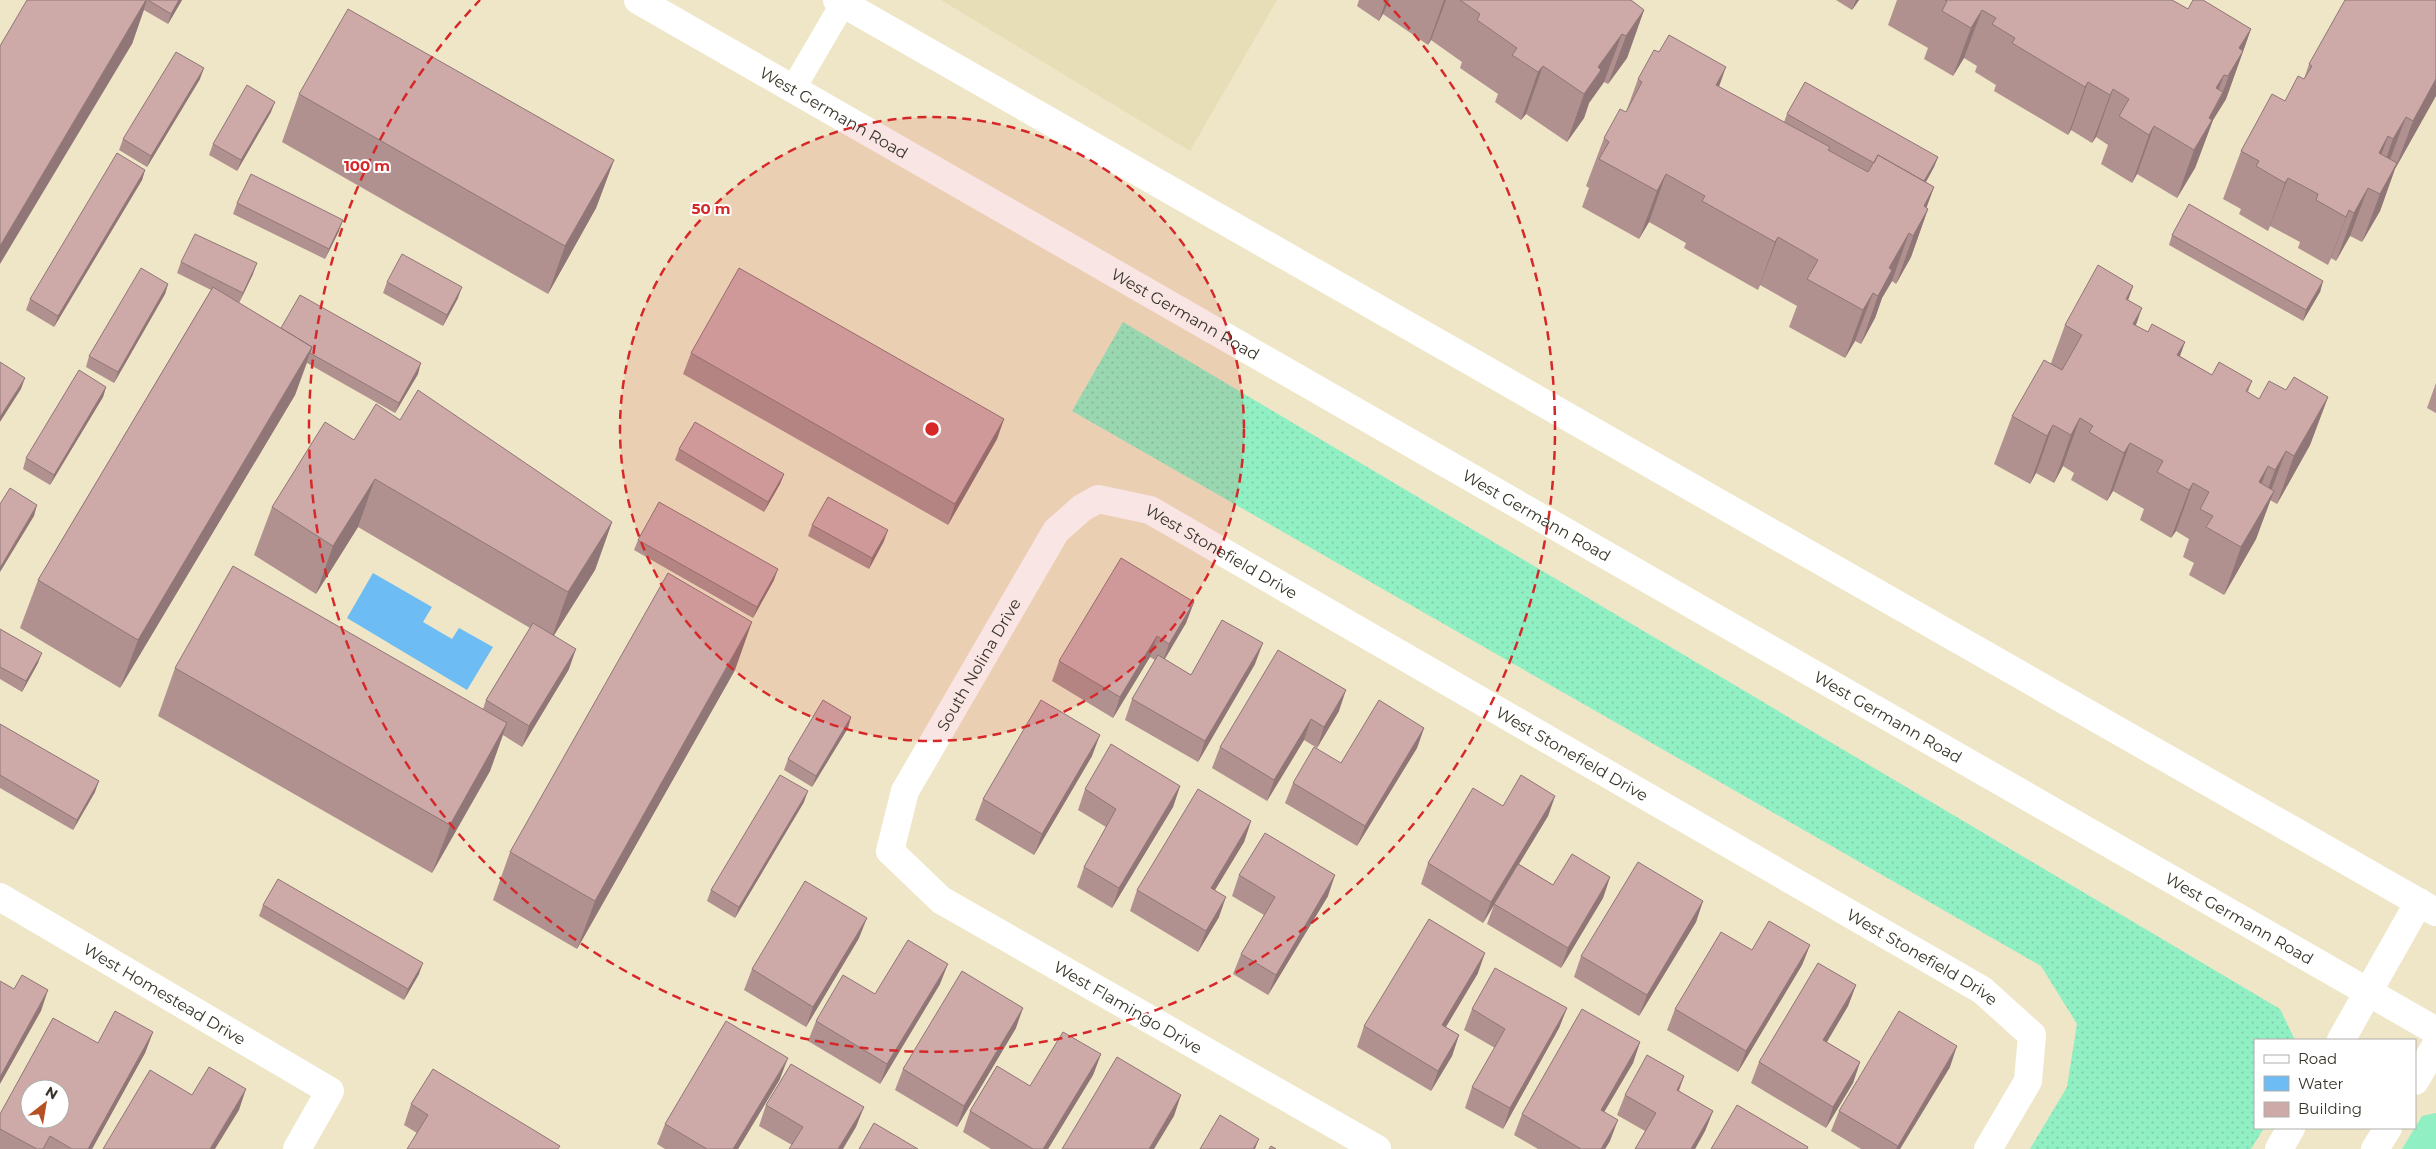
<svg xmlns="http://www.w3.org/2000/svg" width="2436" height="1149" viewBox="0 0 2436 1149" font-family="Montserrat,sans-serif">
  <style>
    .built { fill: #e7deb7 }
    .grass { fill: url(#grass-dots) }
    .park { fill: #90efc3 }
    .water { fill: #6dbcf3 }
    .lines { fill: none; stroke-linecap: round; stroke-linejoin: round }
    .service { stroke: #fff; stroke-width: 25 }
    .minor { stroke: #fff; stroke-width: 28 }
    .secondary { stroke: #fff; stroke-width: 28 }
    .wall { fill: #b09190 }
    .shaded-wall { fill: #907676 }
    .building { fill: #cda9a8; stroke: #907676; fill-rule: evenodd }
    .ring { fill: none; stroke: #d62828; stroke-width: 2.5; stroke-dasharray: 9 6 }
    .labels { text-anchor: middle; stroke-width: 4; stroke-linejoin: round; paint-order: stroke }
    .street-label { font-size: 16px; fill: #383528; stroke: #fff }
    .centre { fill: #d62828; stroke: #fff; stroke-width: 2.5 }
    .ring-label { font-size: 15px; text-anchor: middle; font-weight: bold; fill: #d62828; stroke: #fff; stroke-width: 4; stroke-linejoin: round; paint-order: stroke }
  </style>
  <defs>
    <pattern id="grass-dots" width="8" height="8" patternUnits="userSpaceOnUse" patternTransform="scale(1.25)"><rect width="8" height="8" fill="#90efc3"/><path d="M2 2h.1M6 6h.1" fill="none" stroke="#7dcea8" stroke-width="1.8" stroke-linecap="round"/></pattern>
  </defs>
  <rect width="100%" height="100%" fill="#eee6c7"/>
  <path class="built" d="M941,0h336l-87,151z"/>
  <path class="grass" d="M1123,322l1157,687 15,31h-40v88h9l-13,21h-221l37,-62 10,-63 -36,-58 -969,-555z"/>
  <path class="park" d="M2436,1113v36h-34l20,-33z"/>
  <path class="water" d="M373,573l59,34 -9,15 29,17 7,-11 34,19 -26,43 -120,-72z"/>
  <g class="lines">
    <path class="service" d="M793,89l52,-89"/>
    <g class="minor">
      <path id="s1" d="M0,897l330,194 -33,58"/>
      <path d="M2341,1040l78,-138"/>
      <path d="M2415,1081l21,-36"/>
      <path id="s2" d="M1377,1149l-436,-249 -51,-49 15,-60 151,-260 26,-23 16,-9 52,11 832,480 50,45 -4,46 -40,68"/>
      <path d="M2279,1149l12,-21"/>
      <path d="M2375,1149l13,-21"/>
    </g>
    <g class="secondary">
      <path id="s3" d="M638,0l1798,1031"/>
      <path d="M837,0l1599,912"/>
    </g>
  </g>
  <path class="wall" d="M27,0h155l-14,24 -24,-14 -12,34z
    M1359,0h272l13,10 -17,48 -19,26 -4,-2 -15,21 -5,15 -17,24 -41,-28 -5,6 -26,-18 3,-8 -38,-26 2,-6 -31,-22 -3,5 -45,-31 -4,7 -22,-15z
    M1836,0h23l-7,10z
    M1897,0h275l16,9 63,20 -25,70 -13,21 -18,48 -18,30 -40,-24 -5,9 -31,-19 7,-19 -12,-8 -4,6 -21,-13 -3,5 -74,-44 2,-6 -21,-13 2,-6 -13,-8 -11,18 -29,-17 4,-11 -40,-23z
    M2436,0v95l-41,74 -15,42 -18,31 -12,-6 -14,25 -5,-3 -3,7 -30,-17 2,-6 -30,-16 -2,5 -29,-17 2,-5 -18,-10 18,-48 63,-72 5,-15z
    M200,79l-53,88 -28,-17 4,-11z
    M1638,79l81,8 65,35 3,-8 151,43 -4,10 -8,15 8,5 -8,21 2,1 -17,48 -15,27 -4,-3 -10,17 -7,20 -14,26 -6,-3 -10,17 -56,-31 8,-21 -37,-21 -2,5 -74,-42 2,-5 -37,-21 -10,17 -57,-32 7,-19 -3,-2 18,-48 22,-26z
    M299,94l315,66 -18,48 -48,86 -266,-152z
    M271,112l-34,59 -28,-16 4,-11z
    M145,170l-3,10 -88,147 -28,-17 4,-11z
    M237,203l102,28 -14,28 -92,-45z
    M2172,235l151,46 -3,11 -17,29 -134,-76z
    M181,262l72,12 -14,29 42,25 137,46 -23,39 -88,-50 -12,32 -175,293 -100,-60 18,-48 173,-290 -34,-17z
    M387,282l71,16 -15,28 -60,-33z
    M168,284l-3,10 -51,89 -28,-16 3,-11z
    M2133,286l-5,14 8,26 12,6 37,10 -5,14 32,19 40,6 -4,11 11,7 27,-9 42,7 -18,48 -33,59 -7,-4 -14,39 -32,56 -35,-20 5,-12 -11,-6 6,-18 -13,-8 -5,7 -31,-18 4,-11 -31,-18 -6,10 -36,-21 3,-7 -11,-7 -9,17 -18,-10 -6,11 -36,-20 18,-48 39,-53 14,-38z
    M691,353l313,66 -7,20 -49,86 -265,-151z
    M2436,383v30l-9,-5z
    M106,387l-3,10 -53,88 -27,-16 3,-11z
    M400,420l212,102 -17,48 -41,65 15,34 -47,78 -19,-12 -13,36 -58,102 -274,-157 17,-48 308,41 3,-9 44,-72 -172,-101 -42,67 -62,-39 18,-48z
    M679,449l105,25 -4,10 -16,28 -89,-52z
    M812,525l72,16 -15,28 -61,-33z
    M638,540l136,40 -21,38 -119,-68z
    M1194,602l-8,21 -22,36 27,16 64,-11 -57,98 -73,-42 7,-21 23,-39 -5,-3 -37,61 -61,-37 7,-20z
    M0,629l38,34 -16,29 -22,-13z
    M735,670l-158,279 -84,-49 17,-48z
    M1339,711l-22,37 -13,-8 -37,61 -55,-33 8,-21z
    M851,717l-3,11 -36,59 -28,-17 4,-11z
    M0,724l95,68 -22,38 -73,-42z
    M1424,728l-7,20 -60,98 -72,-43 8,-20 48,-20z
    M1092,756l-58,99 -59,-35 8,-21z
    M1180,786l-7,21 -61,101 -35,-21 7,-20 22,-40 -28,-17 7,-21z
    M1555,796l-7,20 -29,48 34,21 57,-8 -7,21 -42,70 -74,-44 7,-19 -11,18 -62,-39 7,-21 75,-57z
    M804,802l-69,116 -28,-17 4,-11z
    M1251,821l-7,21 -29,48 4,27 -21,35 -68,-41 7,-21z
    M1239,875l89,21 -60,99 -35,-21 8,-20 23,-39 -32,-19z
    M1703,901l-7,21 -57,94 -65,-39 7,-21z
    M263,905l156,69 -15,26 -145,-84z
    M859,938l-53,89 -62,-37 8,-21z
    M1810,945l-8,20 -64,107 -71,-42 8,-21 77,-59z
    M1478,973l-32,54 13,8 -7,21 -21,35 -74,-44 7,-21z
    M940,984l-60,100 -72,-43 8,-20 59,-27z
    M1856,985l-8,21 -21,36 33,20 -7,21 -27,45 -75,-45 8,-21z
    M1567,1008l-8,20 -56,101 -38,-21 7,-21 23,-39 -31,-18 8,-21z
    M1016,1028l-59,99 -62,-37 8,-21z
    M153,1032l-8,21 -53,96h-92v-35l98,-71z
    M1640,1042l-7,21 -29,49 6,29 -5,8h-67l-24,-14 8,-21z
    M1101,1054l-8,21 -45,74h-57l-28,-17 7,-21 60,-25z
    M1950,1067l-50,82h-39l-30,-18 8,-20z
    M1684,1076l-5,15 34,20 -8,20 -10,18h-60l10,-18 -28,-16 8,-20z
    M780,1079l-42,70h-73l-8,-5 8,-20z
    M411,1104l148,45 -142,-16 -13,-8z
    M766,1105l90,22 -64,18 -33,-19z"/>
  <path class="shaded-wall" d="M146,0h1l-15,44 -132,220v-18z
    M179,0h3l-14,24 3,-10z
    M1386,0h3l-6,14 -4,7z
    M1444,0h2l-15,40 -3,5z
    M1856,0h3l-7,10z
    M1644,10l-17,48 -19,26 18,-48z
    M1982,10l-18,48 -11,18 18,-48z
    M2251,29l-25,70 -13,21 -18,48 -18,30 17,-48 15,-32 12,-21 18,-49z
    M1622,34l-18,48 -15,21 -5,15 -17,24 17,-48 14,-27z
    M1543,66l-17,48 -5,6 17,-48z
    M1726,67l-17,48 7,-30z
    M204,68l-4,11 -53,88 4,-11z
    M2224,75l-18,48 10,-35z
    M2436,79v17l-41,73 18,-48z
    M2088,82l-17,48 -3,5 17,-48z
    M2113,89l-17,48 -4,6 18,-48z
    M275,102l-4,10 -34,59 4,-11z
    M2406,117l-18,48 -12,22 17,-48z
    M2154,126l-17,48 -5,9 17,-48z
    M2388,136l-17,48 -3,4 -18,48 -14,25 18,-48 25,-60z
    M1938,157l-4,10 -18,33 3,-11z
    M614,160l-18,48 -48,86 17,-48z
    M2397,163l-17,48 -18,31 18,-48z
    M145,170l-3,10 -88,147 4,-11z
    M1666,174l-17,48 -10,17 18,-48z
    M2288,178l-18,48 -2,5 17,-48z
    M1934,187l-12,33 6,-11 -17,48 -15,27 28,-78z
    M2349,210l-18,48 -3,7 18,-48z
    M343,220l-4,11 -14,28 4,-10z
    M1909,233l-17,48 -10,17 -7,20 -14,26 17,-48 11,-28z
    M1778,237l-18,48 -2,5 17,-48z
    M257,263l-4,11 -14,29 4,-10z
    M2323,281l-3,11 -17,29 3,-11z
    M168,284l-3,10 -51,89 4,-11z
    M2133,286l-17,48 10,-35z
    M462,287l-4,11 -15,28 4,-11z
    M1873,293l-18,48 -10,17 18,-48z
    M2142,308l-17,48 8,-32z
    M2185,342l-18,48 10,-35z
    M312,347l-17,48 -175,293 18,-48z
    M421,363l-3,11 -23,39 4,-10z
    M25,378l-4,11 -21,33v-5z
    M106,387l-3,10 -53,88 4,-10z
    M2328,397l-18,48 -33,59 17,-48z
    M2080,418l-17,48 -9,17 17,-48z
    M1004,419l-7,20 -49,86 7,-21z
    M2053,425l-17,48 -6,11 17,-48z
    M2130,443l-17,48 -6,10 17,-48z
    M2286,451l-18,48 -11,19 18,-48z
    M2268,466l-17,48 8,-32z
    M784,474l-4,10 -16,28 4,-10z
    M375,479l-17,48 -42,67 17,-48z
    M2193,483l-17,48 -5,7 18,-48z
    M2274,491l-18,48 -32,56 17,-48z
    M37,505l-3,11 -34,56v-4z
    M612,522l-17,48 -44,70 17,-48z
    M888,530l-4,11 -15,28 3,-11z
    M778,569l-4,11 -21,38 4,-11z
    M1194,602l-8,21 -24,41 7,-20z
    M752,622l-17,48 -158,279 18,-48z
    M1157,636l-7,21 -37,61 7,-21z
    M1263,643l-8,21 -57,98 7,-21z
    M576,649l-7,20 -47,78 7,-21z
    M42,653l-4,10 -16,29 4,-11z
    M1346,690l-7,21 -22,37 7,-21z
    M851,717l-3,11 -36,59 4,-11z
    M1311,719l-7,21 -37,61 7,-21z
    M507,723l-17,48 -58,102 18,-48z
    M1424,728l-7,20 -60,98 8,-20z
    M1100,735l-8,21 -58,99 8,-21z
    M99,781l-4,11 -22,38 4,-10z
    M1180,786l-7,21 -61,101 7,-20z
    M808,791l-4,11 -69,116 4,-11z
    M1555,796l-7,20 -65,107 8,-21z
    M1251,821l-7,21 -40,66 7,-20z
    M1335,875l-7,21 -60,99 8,-20z
    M1610,877l-7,21 -42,70 7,-20z
    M1226,897l-7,20 -21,35 8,-21z
    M1703,901l-7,21 -57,94 8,-21z
    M867,918l-8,20 -53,89 7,-20z
    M1810,945l-8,20 -64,107 8,-21z
    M1485,953l-7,20 -43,72 7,-20z
    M423,963l-4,11 -15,26 4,-11z
    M948,964l-8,20 -60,100 7,-20z
    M1856,985l-8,21 -32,54 7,-20z
    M48,990l-7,21 -41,73v-7z
    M1023,1008l-7,20 -59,99 7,-21z
    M1567,1008l-8,20 -56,101 7,-21z
    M153,1032l-8,21 -53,96h-4z
    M1459,1035l-7,21 -21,35 7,-20z
    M1640,1042l-7,21 -40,68 8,-21z
    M1957,1046l-7,21 -50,82h-4z
    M1101,1054l-8,21 -45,74h-5z
    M788,1058l-8,21 -42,70h-5z
    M1860,1062l-7,21 -27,45 7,-21z
    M1684,1076l-8,21 1,-7z
    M246,1089l-7,21 -24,39h-5z
    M1181,1095l-7,21 -20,33h-5z
    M864,1107l-8,20 -13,22h-5z
    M1713,1111l-8,20 -10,18h-4z
    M1618,1120l-8,21 -5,8h-4z
    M1259,1139l-4,10h-2z"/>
  <path class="building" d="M27,0h119l-146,246v-200z
    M148,0h31l-8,14z
    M1460,0h171l13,10 -18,26 -4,-2 -24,33 3,3 -17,24 -41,-28 -5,6 -26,-17 5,-7 -40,-28 3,-6z
    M1945,0h227l16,9 5,-9h10l48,29 -12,19 4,3 -15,25 -4,-1 -8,13 7,4 -14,26 3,2 -18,30 -40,-24 -5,9 -30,-19 10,-17 -16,-10 -3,6 -22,-13 -3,5 -73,-44 3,-5 -23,-14 4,-6 -14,-8 -11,18 -29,-17 5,-10z
    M2345,0h91v79l-23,42 -7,-4 -13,22 -5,-3 -9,17 18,10 -17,31 -12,-6 -14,25 -5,-3 -3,7 -30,-17 2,-6 -30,-16 -3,5 -29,-17 3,-5 -18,-10 31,-57 13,7 13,-25 6,3 8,-13 -3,-2z
    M348,9l266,151 -49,86 -266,-152z
    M1669,35l57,32 -10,18 114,62 -2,3 40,22 10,-17 56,32 -10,19 4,3 -15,27 -4,-3 -20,35 3,2 -14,26 -5,-3 -10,17 -56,-31 11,-19 -40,-23 -3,5 -73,-41 3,-5 -39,-22 -9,17 -58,-32 10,-17 -5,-4 16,-29 6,3 16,-30 -4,-3 16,-29 5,2z
    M176,52l28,16 -53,88 -28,-17z
    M1805,82l133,75 -14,24 -46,-26 -4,8 -87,-49z
    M247,85l28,17 -34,58 -28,-16z
    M117,153l28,17 -87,146 -28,-17z
    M251,174l92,46 -14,29 -92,-46z
    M2189,204l134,77 -17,29 -134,-75z
    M195,234l62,29 -14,30 -62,-31z
    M402,254l60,33 -15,28 -60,-33z
    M2098,265l35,21 -7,13 16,9 -9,16 15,8 4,-8 33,18 -8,13 35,20 7,-13 33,19 -6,10 13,8 10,-18 17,9 8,-13 34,20 -34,59 -8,-5 -11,19 -7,-4 -9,16 15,9 -33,56 -35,-20 7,-11 -13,-7 9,-17 -16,-9 -4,7 -32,-18 6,-11 -33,-18 -6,10 -35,-21 4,-6 -13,-8 -9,17 -18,-10 -6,11 -35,-20 32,-56 18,10 20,-35 -17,-10z
    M141,268l27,16 -50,88 -29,-16z
    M739,268l265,151 -49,85 -264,-151z
    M213,287l99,60 -174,293 -100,-60z
    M300,295l121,68 -22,40 -89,-50 2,-6 -31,-19z
    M0,362l25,16 -25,39z
    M79,370l27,17 -52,88 -28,-17z
    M418,390l194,132 -44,70 -193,-113 -42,67 -61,-39 53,-85 29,18 22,-36 24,16z
    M695,422l89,52 -16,28 -89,-53z
    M10,488l27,17 -37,63v-64z
    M828,497l60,33 -16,28 -60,-33z
    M659,502l119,67 -21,38 -119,-67z
    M1121,558l73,44 -25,42 -12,-8 -37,61 -61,-36z
    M233,566l274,157 -57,102 -275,-157z
    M668,573l84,49 -157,279 -85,-49z
    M1222,620l41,23 -58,98 -73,-42 26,-44 33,20z
    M533,623l43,26 -47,77 -43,-26z
    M0,629l42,24 -16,28 -26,-14z
    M1278,650l68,40 -22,37 -13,-8 -37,61 -54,-33z
    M823,700l28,17 -35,59 -28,-17z
    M1041,700l59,35 -58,99 -59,-35z
    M1379,700l45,28 -59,98 -72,-43 21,-36 27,16z
    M0,724l99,57 -22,39 -77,-45z
    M1111,744l69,42 -61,102 -35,-21 32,-58 -31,-20z
    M780,775l28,16 -69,116 -28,-17z
    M1521,775l34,21 -64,106 -63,-39 45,-75 30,18z
    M1198,789l53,32 -40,67 15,9 -20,34 -69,-41z
    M1265,833l70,42 -59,100 -35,-21 34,-57 -36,-22z
    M1572,854l38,23 -42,71 -74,-44 24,-40 35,21z
    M1638,862l65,39 -56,94 -66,-39z
    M278,879l145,84 -15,26 -145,-84z
    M805,881l62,37 -54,89 -61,-38z
    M1429,919l56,34 -43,72 17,10 -21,36 -74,-45z
    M1769,921l41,24 -64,106 -71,-42 46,-77 31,18z
    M908,940l40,24 -61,100 -71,-43 27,-46 32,19z
    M1818,963l38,22 -33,55 37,22 -27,45 -74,-45z
    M1495,968l72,40 -57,100 -38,-21 33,-58 -33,-20z
    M962,971l61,37 -59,98 -61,-37z
    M22,975l26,15 -48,87v-96l14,8z
    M1582,1009l58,33 -39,68 17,10 -17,29h-20l-59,-35z
    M115,1011l38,21 -65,117h-16l-22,-13 -7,13h-6l-37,-20v-15l53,-96 45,25zM30,1089h30v30h-30z
    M1899,1011l58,35 -59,100 -59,-35z
    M726,1021l62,37 -55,91h-26l-42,-25z
    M1063,1032l38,22 -58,95h-10l-63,-38 27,-45 33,20z
    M1647,1055l37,21 -7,14 36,21 -22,38h-56l21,-36 -31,-18z
    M1117,1057l64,38 -32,54h-87z
    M791,1064l73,43 -26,42h-49l14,-22 -37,-22z
    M209,1067l37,22 -36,60h-107l47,-79 42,25z
    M433,1069l127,77 -2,3h-151l21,-34 -17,-11z
    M1737,1105l71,42 -1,2h-96z
    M1220,1115l39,24 -6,10h-53z
    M874,1123l44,26h-59z
    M1271,1146l5,3h-7z"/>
  <circle cx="932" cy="429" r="312" fill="#d62828" fill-opacity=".12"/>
  <g class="ring">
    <circle cx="932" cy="429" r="312"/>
    <path d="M1384 0A623 623 0 1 1 480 0"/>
  </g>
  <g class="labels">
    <g class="street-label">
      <text dy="6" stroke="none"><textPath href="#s3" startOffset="226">West Germann Road</textPath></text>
      <text dy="6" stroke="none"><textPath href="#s3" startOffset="631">West Germann Road</textPath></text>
      <text dy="6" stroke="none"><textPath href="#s3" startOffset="1036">West Germann Road</textPath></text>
      <text dy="6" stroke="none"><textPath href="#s2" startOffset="1124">West Stonefield Drive</textPath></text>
      <text dy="6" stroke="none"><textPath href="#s2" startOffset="781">South Nolina Drive</textPath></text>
      <text dy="6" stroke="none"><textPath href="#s3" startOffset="1441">West Germann Road</textPath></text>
      <text dy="6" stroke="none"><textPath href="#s2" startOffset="1529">West Stonefield Drive</textPath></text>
      <text dy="6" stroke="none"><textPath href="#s3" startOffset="1846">West Germann Road</textPath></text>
      <text dy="6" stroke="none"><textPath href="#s2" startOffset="1934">West Stonefield Drive</textPath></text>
      <text dy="6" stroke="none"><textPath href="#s1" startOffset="191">West Homestead Drive</textPath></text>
      <text transform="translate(1128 1007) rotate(30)" y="6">West Flamingo Drive</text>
    </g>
  </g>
  <circle cx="932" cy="429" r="8" class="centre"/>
  <g class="ring-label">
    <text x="367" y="171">100 m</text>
    <text x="711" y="214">50 m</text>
  </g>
  <rect x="2254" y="1039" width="162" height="90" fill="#ffffff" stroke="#afaea9"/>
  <rect x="2264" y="1055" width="25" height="8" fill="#ffffff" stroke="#afaea9"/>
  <text x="2298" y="1064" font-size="15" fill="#383528">Road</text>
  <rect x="2264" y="1076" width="25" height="15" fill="#6dbcf3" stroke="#afaea9"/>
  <text x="2298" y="1089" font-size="15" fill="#383528">Water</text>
  <rect x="2264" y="1102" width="25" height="15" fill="#cda9a8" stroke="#afaea9"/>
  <text x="2298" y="1114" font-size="15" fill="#383528">Building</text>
  <g transform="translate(45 1104) rotate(31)"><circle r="24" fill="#ffffff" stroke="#afaea9"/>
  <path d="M0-4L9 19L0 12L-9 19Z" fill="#b65124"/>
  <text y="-8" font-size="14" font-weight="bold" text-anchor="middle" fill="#383528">N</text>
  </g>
</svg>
